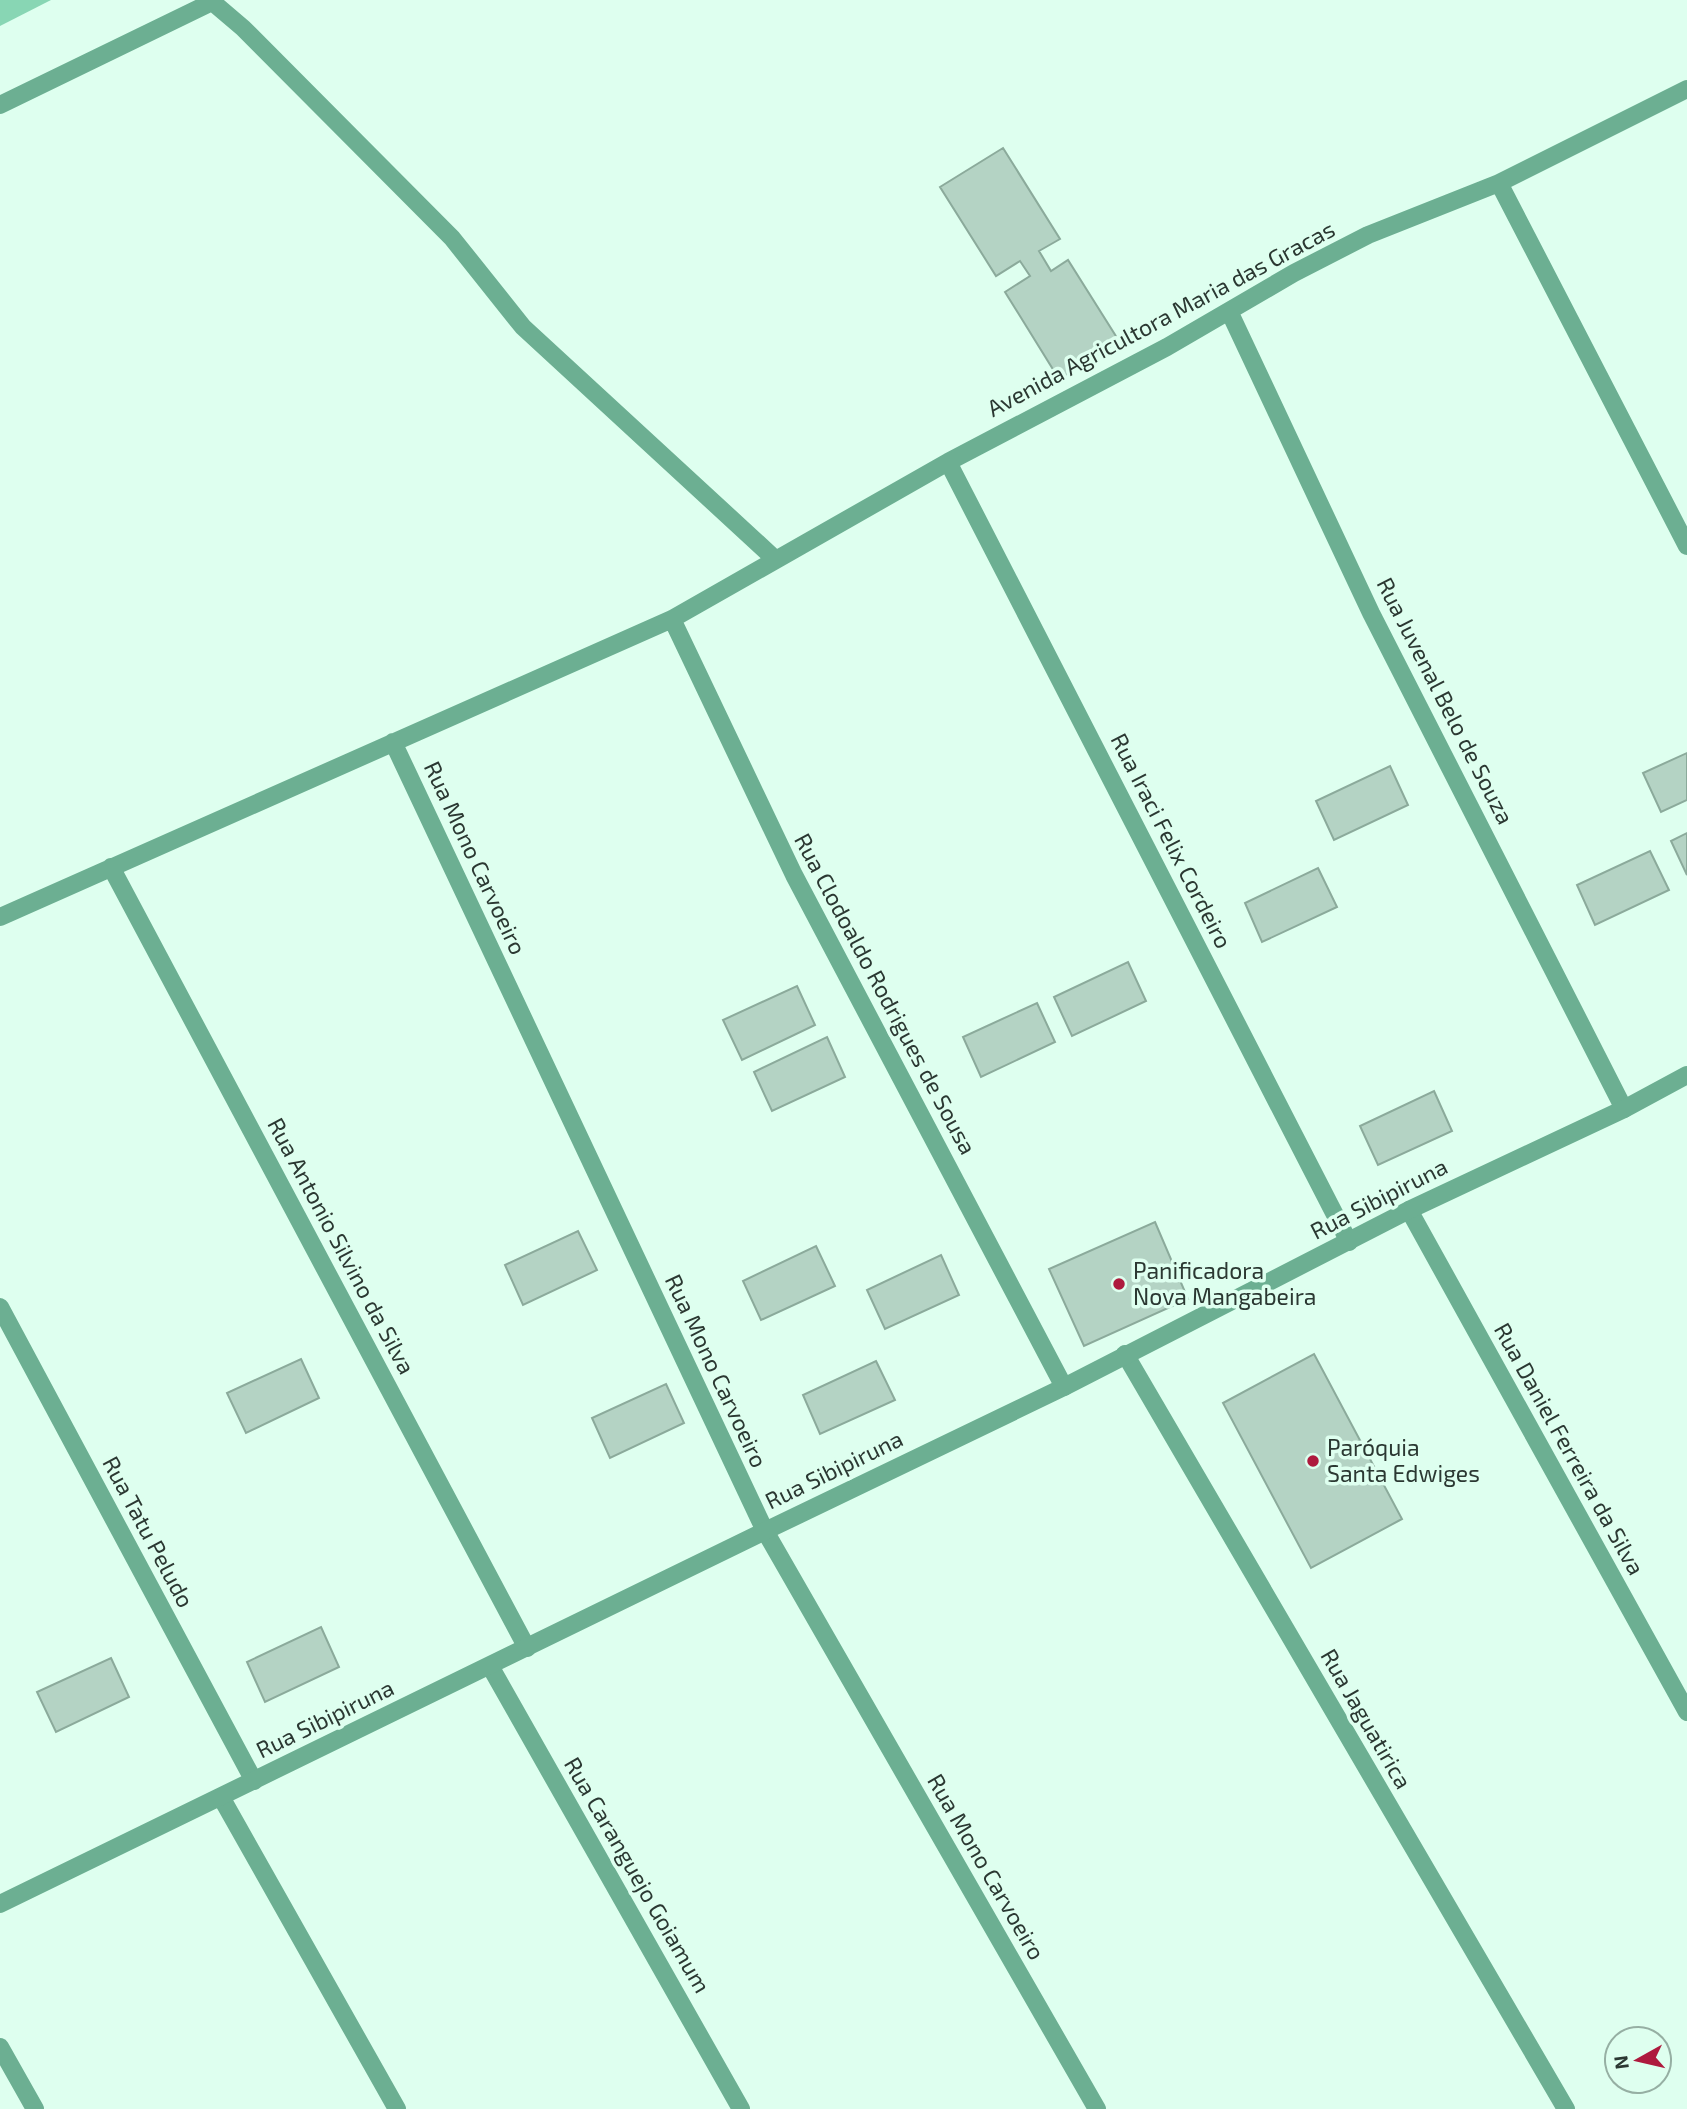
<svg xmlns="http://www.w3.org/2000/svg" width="1687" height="2109" viewBox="0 0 1687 2109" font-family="'Exo 2',sans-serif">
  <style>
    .green { fill: #88d6b4 }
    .building { fill: #b4d3c4; stroke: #8baa9b; stroke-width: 2 }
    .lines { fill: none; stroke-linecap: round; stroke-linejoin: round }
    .minor { stroke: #6caf92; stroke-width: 18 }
    .tertiary { stroke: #6caf92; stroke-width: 18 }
    .poi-dot { fill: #ae1a3e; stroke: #deffef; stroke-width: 2.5 }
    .labels { text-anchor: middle; stroke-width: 7; stroke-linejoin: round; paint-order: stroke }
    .street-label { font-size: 23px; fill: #2b3832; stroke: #deffef }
    .poi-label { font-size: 23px; fill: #2b3832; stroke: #deffef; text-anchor: start }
  </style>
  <rect width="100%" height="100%" fill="#deffef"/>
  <path class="green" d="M0,0h51l-51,26z"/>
  <path class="building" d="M1003,148l57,91 -21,12 12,20 17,-11 51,81 -60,38 -54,-87 25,-16 -10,-15 -24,15 -56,-89z
    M1687,753v47l-26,12 -18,-39z
    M1390,766l18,39 -74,35 -18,-39z
    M1687,833v42l-16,-34z
    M1650,851l19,39 -74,35 -18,-40z
    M1318,868l19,39 -75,35 -17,-39z
    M1128,962l18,39 -74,35 -18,-39z
    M797,986l18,39 -73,35 -19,-40z
    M1037,1003l18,39 -74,35 -18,-40z
    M827,1037l18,40 -73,34 -18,-39z
    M1434,1091l18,40 -74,34 -18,-39z
    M1155,1222l33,77 -104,47 -35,-77z
    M578,1231l19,39 -74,35 -18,-40z
    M816,1246l19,40 -74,34 -18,-39z
    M941,1255l18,40 -74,34 -18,-39z
    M1314,1354l88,165 -91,49 -88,-165z
    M301,1359l18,39 -73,35 -19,-40z
    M876,1361l19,39 -75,34 -17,-39z
    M666,1384l18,39 -74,35 -18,-40z
    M321,1627l18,40 -74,35 -18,-40z
    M111,1658l18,39 -73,35 -19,-40z"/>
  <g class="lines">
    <path class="minor" d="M210,0l33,28 209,210 71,89 253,233
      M0,105l212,-103
      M1499,183l188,363
      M1229,311l142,302 253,496
      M948,462l401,780
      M672,619l122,256 270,512
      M393,742l372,789 332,578
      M111,867l416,781
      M0,917l672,-298 276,-157 219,-115 127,-74 74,-38 131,-52 188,-94
      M1409,1210l278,502
      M0,1307l254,474
      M1125,1354l441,755
      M490,1666l251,443
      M221,1797l176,312
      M0,2047l35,62"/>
    <path class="tertiary" d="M0,1904l765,-373 299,-144 345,-177 215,-101 63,-34"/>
  </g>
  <g class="poi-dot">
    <circle cx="1119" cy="1284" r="7"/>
    <circle cx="1313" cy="1461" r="7"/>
  </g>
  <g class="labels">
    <g class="street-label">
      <text transform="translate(1161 319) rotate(-28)" y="8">Avenida Agricultora Maria das Gracas</text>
      <text transform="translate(1445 701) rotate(63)" y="8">Rua Juvenal Belo de Souza</text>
      <text transform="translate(1171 841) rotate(63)" y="8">Rua Iraci Felix Cordeiro</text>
      <text transform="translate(475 858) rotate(65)" y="8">Rua Mono Carvoeiro</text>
      <text transform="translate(885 994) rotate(62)" y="8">Rua Clodoaldo Rodrigues de Sousa</text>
      <text transform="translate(1379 1199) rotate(-27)" y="8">Rua Sibipiruna</text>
      <text transform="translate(341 1246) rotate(62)" y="8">Rua Antonio Silvino da Silva</text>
      <text transform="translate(716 1371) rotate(65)" y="8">Rua Mono Carvoeiro</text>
      <text transform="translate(1569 1449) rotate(61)" y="8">Rua Daniel Ferreira da Silva</text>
      <text transform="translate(834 1470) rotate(-26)" y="8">Rua Sibipiruna</text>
      <text transform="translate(148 1532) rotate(62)" y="8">Rua Tatu Peludo</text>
      <text transform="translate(325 1719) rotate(-26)" y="8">Rua Sibipiruna</text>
      <text transform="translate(1366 1719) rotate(60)" y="8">Rua Jaguatirica</text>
      <text transform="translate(986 1867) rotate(60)" y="8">Rua Mono Carvoeiro</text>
      <text transform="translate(637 1875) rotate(60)" y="8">Rua Caranguejo Goiamum</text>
    </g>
    <g class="poi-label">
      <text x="1133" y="1279">Panificadora<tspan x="1133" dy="26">Nova Mangabeira</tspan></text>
      <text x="1327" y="1456">Paróquia<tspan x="1327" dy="26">Santa Edwiges</tspan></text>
    </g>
  </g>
  <g transform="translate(1638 2060) rotate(262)"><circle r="33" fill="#deffef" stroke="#96afa3" stroke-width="2"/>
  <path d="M0-5L12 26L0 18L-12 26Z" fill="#ae1a3e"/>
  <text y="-10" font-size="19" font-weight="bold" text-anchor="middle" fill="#2b3832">N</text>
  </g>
</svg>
